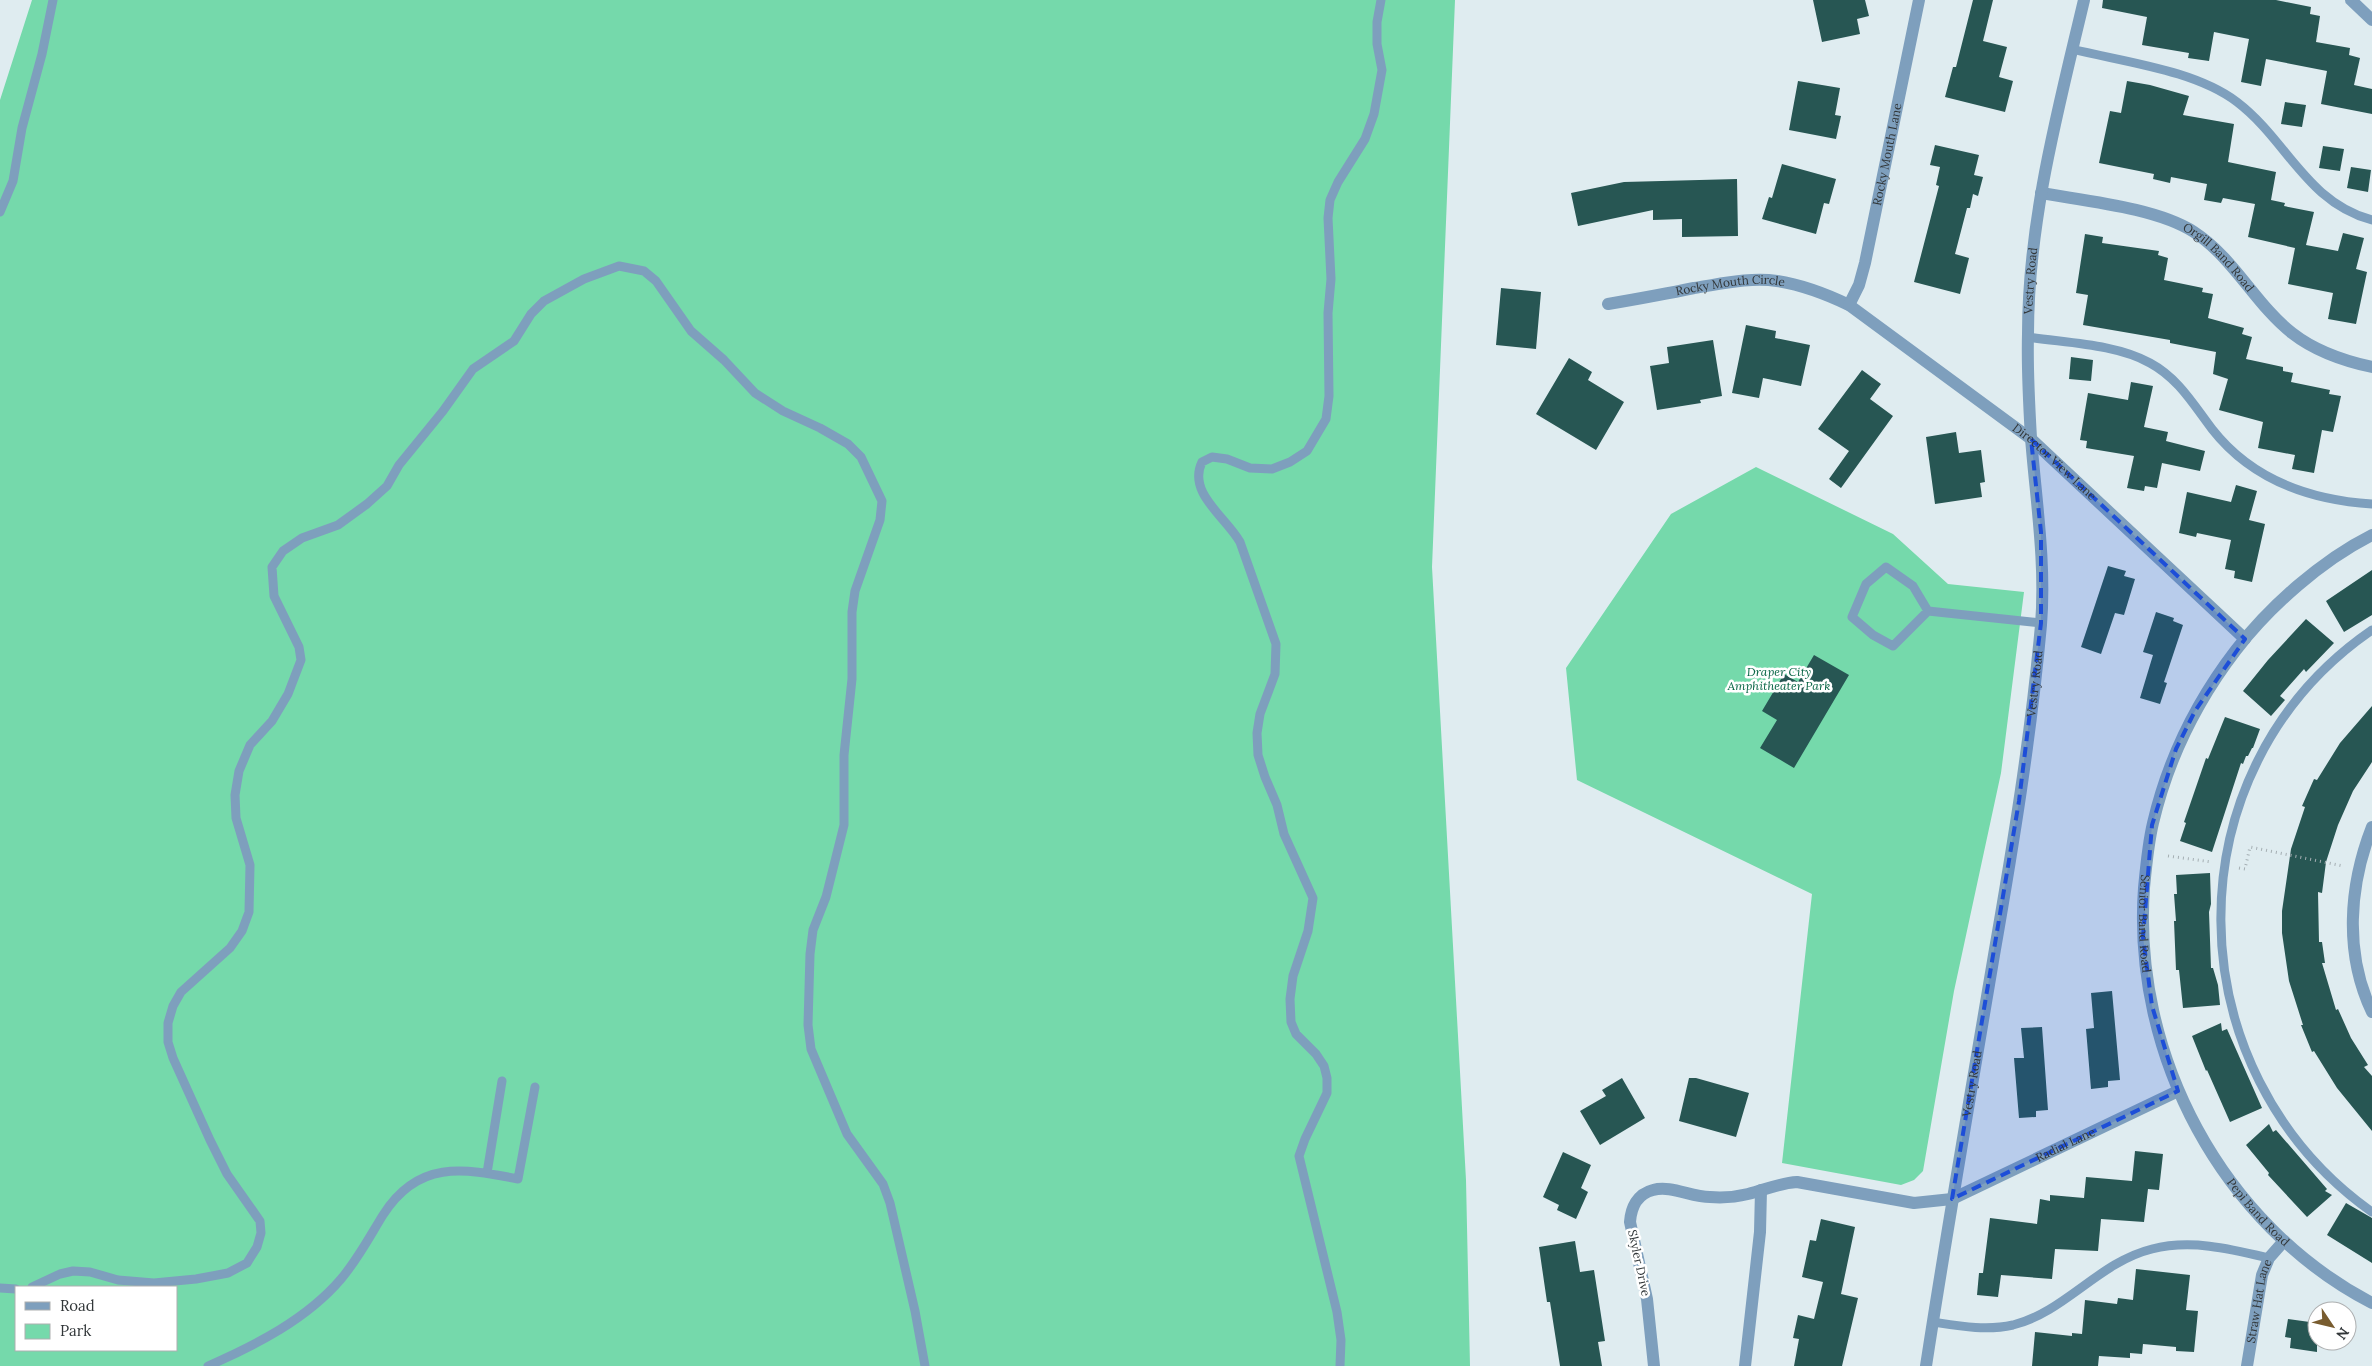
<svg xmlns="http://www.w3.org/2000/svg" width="2372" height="1366" viewBox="0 0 2372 1366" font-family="Lora,serif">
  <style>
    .green { fill: #75d9ab; fill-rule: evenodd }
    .building { fill: #275653 }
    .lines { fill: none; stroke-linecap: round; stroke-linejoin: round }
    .path { stroke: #a5afb3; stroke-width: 3; stroke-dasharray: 1 4; stroke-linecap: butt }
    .lane { stroke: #7e9fbd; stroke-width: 9 }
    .street { stroke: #7e9fbd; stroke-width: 12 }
    .marked { fill: #1d4ed8; fill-opacity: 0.2; stroke: #1d4ed8; stroke-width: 4; stroke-dasharray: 10 6; stroke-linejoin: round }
    .labels { text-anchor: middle; stroke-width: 5; stroke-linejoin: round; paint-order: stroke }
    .street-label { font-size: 12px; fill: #323739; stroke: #fff }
    .park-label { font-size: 12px; font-style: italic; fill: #096646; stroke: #fff }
  </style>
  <rect width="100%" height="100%" fill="#dfecf0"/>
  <path class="green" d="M32,0h1423l-23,567 34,613 4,186h-1470v-1266zM16,1287h160v63h-160z
    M1756,467l137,67 55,50 76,8 -23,181 -47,218 -31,180 -9,9 -13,5 -119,-22 30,-269 -235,-114 -11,-112 105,-154z"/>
  <path class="building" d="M1813,0h52l4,16 -12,3 3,15 -38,8z
    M1973,0h20l-10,41 24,6 -8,30 14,4 -8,31 -60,-15 8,-30h3z
    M2103,0h173l35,7 -1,7 10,2 -4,26 34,6 -1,7 11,3 -6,27 18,4v25l-51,-10 6,-33 -61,-12 -5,27 -20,-4 8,-43 -35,-7 -5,29 -21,-3 1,-5 -47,-8 5,-28 -45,-9z
    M1798,81l42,7 -5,27 6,1 -5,23 -47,-9z
    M2127,81l23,4 39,11 -6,19 51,9 -6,38 48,10 -5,28 14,3 -1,3 30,6 -8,33 32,6 5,-18 21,5 -8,31 11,3 -11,52 -28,-5 5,-26 -45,-9 7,-36 -47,-11 7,-33 -32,-6 -2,5 -17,-3 3,-16 -36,-7 -1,6 -17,-4 1,-5 -55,-11 11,-52 11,2z
    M2285,102l21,3 -4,22 -21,-3z
    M1935,145l44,10 -5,20 9,2 -5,19 -5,-2 -3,14h-3l-12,46 14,4 -9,36 -46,-12 25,-96 -3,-1 4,-18 -10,-2z
    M2323,146l21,3 -4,22 -21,-3z
    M1782,164l54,15 -7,25 -5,-1 -8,31 -54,-15 7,-22 3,1z
    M2351,167l20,3 -3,22 -21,-4z
    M1737,179l1,57 -56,1v-18l-29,1v-10l-75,16 -7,-33 53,-11z
    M2085,234l18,3 -1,6 57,8 -1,4 10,3 -4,22 39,8 -1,4 11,2 -5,24 36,10 -2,6 10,3 -6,22 37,8v4l10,2 -2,9 39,8 -1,4 12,2 -8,36 -11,-2 -8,43 -22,-4 3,-14 -37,-7 5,-26 -44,-12 9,-31 -15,-5 3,-22 -46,-9v-3l-87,-15 5,-30 -12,-2z
    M1501,288l40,4 -5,57 -40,-4z
    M1746,325l30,6 -1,7 35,7 -9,41 -38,-8 -4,20 -27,-5z
    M1713,340l9,56 -22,4 1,3 -44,7 -7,-44 19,-3 -2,-16z
    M2071,357l22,3 -2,21 -22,-2z
    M1569,358l23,14 -4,8 36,22 -28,48 -60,-36z
    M1862,370l19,14 -11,15 23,17 -52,72 -12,-9 20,-28 -31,-22z
    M2131,382l22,4 -9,41 24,5 -2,9 39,10 -5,20 -38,-8 -5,25 -12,-2 -1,5 -17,-3 7,-32 -48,-8 1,-7 -7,-1 8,-47 40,7z
    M1956,432l3,21 22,-3 4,32 -5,1 2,14 -47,7 -9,-67z
    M2236,485l21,6 -8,29 16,4 -13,58 -18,-4 1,-7 -10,-2 6,-29 -34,-7 -1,4 -17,-4 8,-41 44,10z
    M2108,566l18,5 -2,5 11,3 -11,36 -9,-2 -14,41 -20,-7z
    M2372,570v45l-28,17 -18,-31z
    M2156,612l18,6 -1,3 10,4 -19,57 3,1 -7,21 -20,-6 13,-43 -10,-3z
    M2306,619l28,24 -28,29 -2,-3 -24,27 5,4 -14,16 -28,-25 25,-31z
    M1814,655l35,20 -55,93 -34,-20 17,-28 -15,-9 22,-37 14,8z
    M2372,706v56l-19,29 -15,34 -12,37 -4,31 -4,-1 1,50h3l3,21h-3l14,47 2,-1 13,29 17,27 -4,2 8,9v55l-35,-43 -23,-37 -2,1 -11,-27h2l-14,-44 -7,-48v-22l9,-62 14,-42 -3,-1 12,-27 3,1 23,-37z
    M2225,717l35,12 -7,19h-1l-4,8h-2l-3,8 -2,-1 -29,89 -32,-11 6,-18 -2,-1 22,-64 2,1z
    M2210,873l1,31 -2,8 2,56h2l5,17 2,20 -37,3 -4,-38h-3l-2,-49h2l-2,-27h3l-1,-19z
    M2112,991l8,89 -12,1v6l-17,2 -5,-60 8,-1 -3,-35z
    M2221,1023l1,8 5,-2 35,79 -32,14 -23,-52 -1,1 -14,-35z
    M2042,1027l6,83 -12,1v6l-17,1 -5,-60h10l-3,-30z
    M1622,1078l23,40 -45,27 -20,-34 26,-15 -4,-6z
    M1689,1078h7l53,15 -13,44 -57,-16z
    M2269,1124l4,8 3,-2 51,59 -2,2 7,4 -25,22 -39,-42 1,-2 -23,-28z
    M2135,1151l28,3 -4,36 -11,-1 -4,33 -43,-3 -3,32 -43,-2 -3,30 -51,-4 -3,22 -21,-2 2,-22h4l7,-55 47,6 3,-25 10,2v-6l34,3 2,-21 46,4z
    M1563,1152l28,13 -10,23 7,4 -12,27 -19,-9 2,-5 -16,-8z
    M2346,1203l26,15v45l-45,-28z
    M1821,1219l34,8 -14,67 17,4 -16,68h-48l5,-27 -6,-1 5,-23 16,4 9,-37 -21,-5 8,-37 6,1z
    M1575,1241l5,31 14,-2 11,71 -7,1 4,24h-42l-10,-64h-3l-8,-55z
    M2136,1269l54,6 -4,35 12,1 -4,41 -18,-1v-4l-33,-3 -1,10 -12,-1v5l-31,-2 -1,10h-66l3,-34 37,4v-3l10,1 3,-34 32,4 1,-6 15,2z
    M2288,1319l29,4v29l-27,-4 1,-10 -6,-1z"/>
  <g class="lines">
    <path class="path" d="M2168,856l44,6
      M2239,868l6,1 5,-22 93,19"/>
    <path class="lane" d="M2072,49c52,13 123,21 165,53 50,38 69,100 135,118
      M0,212l13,-31 9,-53 20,-74 11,-54
      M2028,337c38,6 88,7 122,26 28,15 43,41 62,66 39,50 98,71 160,75
      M1928,611l-15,-25 -27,-19 -20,17 -14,33 21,18 20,11 35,-35 113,12
      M2372,630c-204,140 -199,441 0,582
      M487,1173l15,-92
      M32,1287l28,-13 13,-3 17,1 28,8 36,3 42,-4 32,-6 19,-10 10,-16 4,-14 -1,-12 -33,-47 -17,-34 -37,-82 -5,-16v-19l5,-17 8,-14 49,-44 12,-17 7,-19 1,-47 -14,-47 -1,-23 4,-24 11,-26 22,-24 16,-27 13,-34 -2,-13 -25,-51 -2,-29 11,-16 19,-13 36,-13 29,-21 20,-18 12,-21 44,-54 30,-42 41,-28 17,-27 13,-13 40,-22 35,-13 25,5 12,10 35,50 33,29 31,33 28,18 37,17 28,16 13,13 21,44 -2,19 -25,71 -3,21v67l-8,76v70l-18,72 -13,33 -3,24 -2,71 3,24 36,85 36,50 7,19 25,108 10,55
      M0,1288l16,1
      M1933,1322c26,4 53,9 80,3 52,-13 86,-63 139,-76 39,-10 79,0 117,9
      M208,1366c48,-21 99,-47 133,-87 17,-20 29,-43 42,-64 35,-55 79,-47 135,-36l17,-92
      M1340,1366l1,-26 -4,-28 -38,-156 6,-17 22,-46v-15l-3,-12 -8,-12 -20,-20 -5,-12 -1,-23 3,-23 15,-45 5,-33 -29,-64 -7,-29 -12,-28 -7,-22 -1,-22 3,-19 15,-40 1,-30 -36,-102c-14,-25 -53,-49 -38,-80l10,-5 15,2 23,9 22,1 18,-7 17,-11 19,-32 3,-23 -1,-83 3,-34 -3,-61 2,-18 8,-18 27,-43 9,-25 8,-44 -5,-26v-22l4,-22"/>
    <g class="street">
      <path d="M2351,0l21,20"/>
      <path id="s1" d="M2041,193c45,8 116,15 153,39 40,26 61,72 98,101 23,18 52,28 80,34"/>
      <path id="s2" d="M1608,304c29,-5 57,-10 86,-16 27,-4 56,-11 83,-7 26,4 49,13 72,24l182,134 214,200"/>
      <path id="s3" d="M1849,305l10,-20 6,-22 54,-263"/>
      <path id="s4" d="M2372,535c-50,25 -102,71 -136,115 -40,52 -68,109 -83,173 -5,21 -7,44 -9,65 -12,167 78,337 228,415"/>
      <path d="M2372,827c-23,59 -28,126 0,185"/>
      <path id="s5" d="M1654,1366l-7,-67 -17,-77c1,-14 7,-28 23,-32 18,-5 38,7 57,7 13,1 26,0 38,-3 17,-4 31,-11 49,-12l117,21 38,-4 226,-108"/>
      <path d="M1745,1366l15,-134 1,-42"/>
      <path id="s6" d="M1926,1366c21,-137 45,-274 68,-411 19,-109 37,-219 47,-330 5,-62 -5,-124 -10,-187 -2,-34 -4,-69 -3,-104 0,-113 30,-224 56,-334"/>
      <path id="s7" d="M2247,1366l15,-91 7,-17 15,-17"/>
    </g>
  </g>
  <path class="marked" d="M2031,439l214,200 -50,72 -19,38 -24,76 -9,112 9,69 26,85 -226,108 67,-398 22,-178v-91z"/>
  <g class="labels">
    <g class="street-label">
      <text dy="4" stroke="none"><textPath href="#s3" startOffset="156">Rocky Mouth Lane</textPath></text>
      <text dy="4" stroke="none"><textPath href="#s1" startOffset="194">Orgill Band Road</textPath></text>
      <text dy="4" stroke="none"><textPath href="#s6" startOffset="1095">Vestry Road</textPath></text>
      <text dy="4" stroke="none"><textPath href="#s2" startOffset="124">Rocky Mouth Circle</textPath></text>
      <text dy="4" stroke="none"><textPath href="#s2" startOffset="506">Director View Lane</textPath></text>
      <text dy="4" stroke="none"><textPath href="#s6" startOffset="691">Vestry Road</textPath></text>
      <text dy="4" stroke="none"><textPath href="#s4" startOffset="474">Senior Band Road</textPath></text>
      <text dy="4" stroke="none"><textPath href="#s6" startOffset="286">Vestry Road</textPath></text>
      <text dy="4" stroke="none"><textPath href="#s5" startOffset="618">Radial Lane</textPath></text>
      <text dy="4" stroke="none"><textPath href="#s4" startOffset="792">Pepi Band Road</textPath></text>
      <text transform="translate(1639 1263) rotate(78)" y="4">Skyler Drive</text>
      <text dy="4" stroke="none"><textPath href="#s7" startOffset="66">Straw Hat Lane</textPath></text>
    </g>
    <g class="park-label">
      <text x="1779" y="676">Draper City<tspan x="1779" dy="14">Amphitheater Park</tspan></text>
    </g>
  </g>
  <rect x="15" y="1286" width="162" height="65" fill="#ffffff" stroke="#adafb0"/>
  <rect x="25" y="1302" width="25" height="8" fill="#7e9fbd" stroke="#adafb0"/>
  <text x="60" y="1311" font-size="15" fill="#323739">Road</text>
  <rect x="25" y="1324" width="25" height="15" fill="#75d9ab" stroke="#adafb0"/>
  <text x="60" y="1336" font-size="15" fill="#323739">Park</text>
  <g transform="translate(2332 1326) rotate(125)"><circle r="24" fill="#ffffff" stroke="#adafb0"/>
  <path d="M0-4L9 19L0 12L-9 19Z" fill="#785c2f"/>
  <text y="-8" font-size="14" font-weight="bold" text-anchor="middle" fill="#323739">N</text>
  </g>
</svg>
